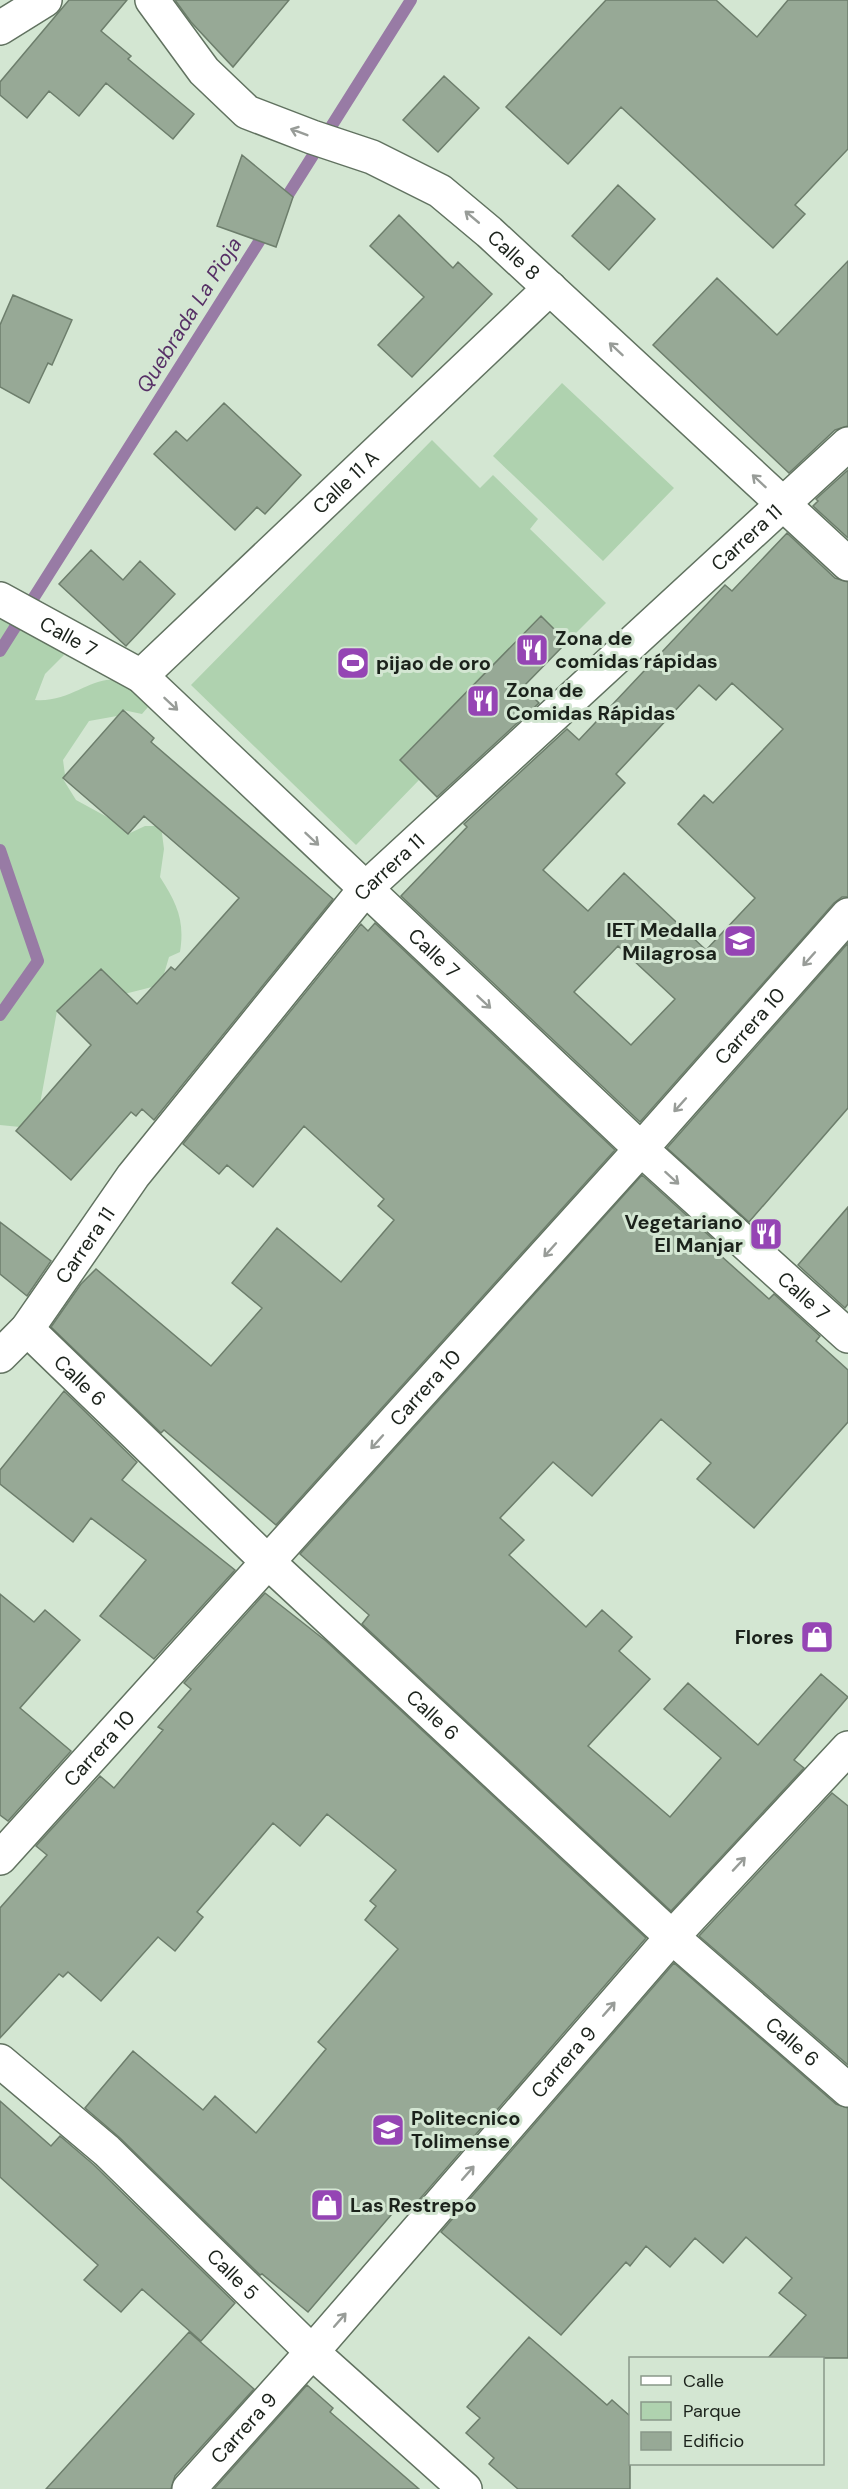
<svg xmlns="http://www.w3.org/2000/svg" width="848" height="2489" viewBox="0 0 848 2489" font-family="'DM Sans',sans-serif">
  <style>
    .green { fill: #afd2af }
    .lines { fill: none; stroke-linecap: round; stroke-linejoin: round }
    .stream { stroke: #987ba5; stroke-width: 12 }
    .building { fill: #97a996; stroke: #6d7e6c; stroke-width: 1.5; fill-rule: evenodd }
    .minor-casing { stroke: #617260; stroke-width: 36 }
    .secondary-casing { stroke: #617260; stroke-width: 36 }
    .minor { stroke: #fff; stroke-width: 33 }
    .secondary { stroke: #fff; stroke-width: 33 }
    .oneway { stroke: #989c98 }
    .labels { text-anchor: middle; stroke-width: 6; stroke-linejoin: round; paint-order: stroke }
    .street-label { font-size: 20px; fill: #1b221b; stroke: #d3e6d2 }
    .poi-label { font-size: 20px; font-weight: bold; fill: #1b221b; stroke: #d3e6d2; text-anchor: start }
    .water-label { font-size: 21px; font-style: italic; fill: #573066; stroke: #d3e6d2 }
  </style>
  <rect width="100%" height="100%" fill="#d3e6d2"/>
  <path class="green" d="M562,383l112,105 -71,73 -110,-105z
    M432,440l48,48 13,-13 45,44 -8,10 76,74 -39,39 -26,-26 -141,143 20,20 -64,66 -165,-160z
    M0,617l22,13 30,11 12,14 -19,19 -10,26c50,4 73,-52 113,7l-6,7 -19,-4 -6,6 -28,5 -26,39 2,15 -2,4 13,21 33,18 19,16 17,-8h16l3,23 -4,28c17,27 25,43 20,75l-11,5 -5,17 -12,13 -95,24 -17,93 -20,23 -20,-2z"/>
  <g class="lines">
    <path class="stream" d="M281,206l130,-206
      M0,651l267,-422
      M0,850l38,111 -38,54"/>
  </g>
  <path class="building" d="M69,0h58l-26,31 30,25 -3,3 66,55 -21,25 -67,-56 -27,33 -30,-25 -22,27 -27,-23v-13z
    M175,0h114l-56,67 -42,-45z
    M606,0h110l41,37 31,-37h60v149l-53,56 10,9 -32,34 -152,-141 -53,57 -62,-57z
    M444,76l35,32 -41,44 -35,-32z
    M242,155l51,42 -17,50 -59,-21z
    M618,185l37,34 -46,51 -37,-34z
    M399,215l54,53 5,-6 34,32 -80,83 -34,-32 46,-48 -54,-51z
    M848,261v165l-13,4 -46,43 -136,-128 64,-67 60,57z
    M13,295l59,25 -20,45 -4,-2 -19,40 -29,-16v-62z
    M224,403l77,72 -36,39 -8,-7 -22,23 -81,-76 22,-23 11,10z
    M848,470v68l-35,-32 5,-5 -2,-2z
    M787,533l48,45 13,4v315h-6l-8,6 -194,219 -239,-226 66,-69 -3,-3 103,-95 12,11 146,-155 7,6zM732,683l51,46 -70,74 -9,-8 -26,29 77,74 -49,52 -82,-77 -36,38 -45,-41 82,-87 -9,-9 83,-89 17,15zM618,946l57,53 -44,46 -57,-53z
    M91,550l32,30 17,-19 35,33 -49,52 -67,-62z
    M541,616l26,26 -44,45 16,16 -102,94 -37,-37z
    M123,710l31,28 -3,4 182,157 -179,221 -12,-11 -6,7 -5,-4 -60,68 -55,-49 75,-86 -34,-34 44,-42 36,35 34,-37 4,3 64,-72 -95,-82 -16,18 -65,-56z
    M375,923l240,227 -339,375 -112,-95 -3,3 -110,-106 30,-43 15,-15 115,97 51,-58 -30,-25 45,-55 64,54 53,-62 -16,-14 6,-7 -80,-73 -51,61 -26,-22 -8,9 -36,-30 178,-220 7,7z
    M848,943v165l-99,114 -82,-74z
    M642,1175l83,75 -5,5 49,44 5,-5 46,42 -4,5 32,29v52l-94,106 -57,-49 14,-16 -50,-44 -69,77 -39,-34 -53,56 24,22 -15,15 77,72 16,-17 30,27 -13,14 31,28 -62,67 82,71 51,-59 -57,-49 24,-26 70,62 63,-71 27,23 -54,63 10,8 -133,143 -309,-287 7,-9 -69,-61z
    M848,1207v97l-3,4 -47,-43z
    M0,1222l51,39 -24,35 -27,-22z
    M64,1391l73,71 -15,18 113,90 -81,89 -54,-43 46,-56 -55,-42 -18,24 -73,-58v-14z
    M265,1593l61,48 320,297 -234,270 -9,-7 -95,111 -46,-38 -2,1 -140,-137 -35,-30 48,-57 70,59 12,-14 41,37 70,-84 -8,-7 80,-93 -33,-29 11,-14 -6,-5 26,-31 -69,-56 -27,32 -27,-23 -76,89 6,5 -28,34 -17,-14 -57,64 -33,-29 -5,5 -4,-3 -59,64v-130l47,-53 -11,-9 64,-70 14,12 49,-58 -5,-3 33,-38 -7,-6z
    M0,1594l34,28 11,-12 35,30 -60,68 51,43 -63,70 -8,-6z
    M832,1793l16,13v259l-149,-129z
    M674,1963l162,141 12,4v250h-80l38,-43 -27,-22 13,-15 -46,-41 -23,26 -28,-25 -25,29 -24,-21 -16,20 -4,-4 -65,73 -120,-103z
    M0,2101l51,45 9,-10 34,29 141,138 -34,38 -59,-52 -21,23 -37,-32 14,-15 -98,-88z
    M189,2332l65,57 -79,87 -4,13h-125z
    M529,2337l78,68 5,-5 18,16v73h-112l-29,-25 5,-6 -28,-25 14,-15 -13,-11z
    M307,2385l26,23 -3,4 89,77h-205z"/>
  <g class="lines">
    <defs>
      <g id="minor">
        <path id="s1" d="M152,0l52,71 43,41 65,25 60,20 68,34 49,41 359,332"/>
        <path d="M0,28l45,-28"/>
        <path id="s2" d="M0,599l141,77 500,473 207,187"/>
        <path id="s3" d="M141,676l409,-388"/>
        <path id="s4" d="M27,1329l241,233 404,375 176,153"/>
        <path id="s5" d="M0,1356l27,-27 106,-153 232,-287 483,-445"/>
        <path id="s6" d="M0,2061l107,90 205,201 153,137"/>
      </g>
      <g id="secondary">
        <path id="s7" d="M0,1858l641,-709 207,-234"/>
        <path id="s8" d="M189,2489l123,-137 360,-415 176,-189"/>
      </g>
    </defs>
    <use href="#minor" class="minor-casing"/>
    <use href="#secondary" class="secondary-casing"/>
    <use href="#minor" class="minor"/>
    <use href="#secondary" class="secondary"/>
  </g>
  <defs><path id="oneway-shaft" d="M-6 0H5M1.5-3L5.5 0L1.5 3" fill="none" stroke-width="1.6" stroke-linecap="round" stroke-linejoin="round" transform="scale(1.5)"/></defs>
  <g class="oneway">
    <use href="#oneway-shaft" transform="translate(299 132) rotate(-159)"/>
    <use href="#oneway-shaft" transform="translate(472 217) rotate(-140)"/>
    <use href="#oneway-shaft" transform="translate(616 349) rotate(-137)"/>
    <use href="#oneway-shaft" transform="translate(759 481) rotate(-137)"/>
    <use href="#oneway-shaft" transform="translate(171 704) rotate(43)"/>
    <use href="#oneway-shaft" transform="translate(312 839) rotate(43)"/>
    <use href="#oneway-shaft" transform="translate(809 959) rotate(132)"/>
    <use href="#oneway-shaft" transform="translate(484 1002) rotate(43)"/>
    <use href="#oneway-shaft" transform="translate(680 1105) rotate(132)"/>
    <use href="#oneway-shaft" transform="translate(672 1178) rotate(42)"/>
    <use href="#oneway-shaft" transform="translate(550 1250) rotate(132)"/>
    <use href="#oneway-shaft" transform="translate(377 1442) rotate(132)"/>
    <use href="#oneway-shaft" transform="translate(739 1864) rotate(-47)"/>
    <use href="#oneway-shaft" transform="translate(609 2009) rotate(-49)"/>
    <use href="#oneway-shaft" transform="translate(468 2173) rotate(-49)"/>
    <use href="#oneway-shaft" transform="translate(340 2320) rotate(-49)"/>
  </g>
  <defs>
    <symbol id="restaurant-square" viewBox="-11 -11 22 22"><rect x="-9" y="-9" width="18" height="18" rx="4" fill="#9545b4" stroke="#d3e6d2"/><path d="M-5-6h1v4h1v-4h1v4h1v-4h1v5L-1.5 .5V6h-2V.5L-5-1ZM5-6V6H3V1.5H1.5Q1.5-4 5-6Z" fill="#fff"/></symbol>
    <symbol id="stadium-square" viewBox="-11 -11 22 22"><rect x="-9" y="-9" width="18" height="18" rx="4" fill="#9545b4" stroke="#d3e6d2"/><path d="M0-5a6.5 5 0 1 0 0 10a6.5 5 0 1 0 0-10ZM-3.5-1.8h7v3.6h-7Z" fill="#fff"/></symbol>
    <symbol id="school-square" viewBox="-11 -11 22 22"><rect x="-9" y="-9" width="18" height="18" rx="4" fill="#9545b4" stroke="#d3e6d2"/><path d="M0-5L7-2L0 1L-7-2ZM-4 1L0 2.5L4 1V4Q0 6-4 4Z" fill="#fff"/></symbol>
    <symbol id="shop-square" viewBox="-11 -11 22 22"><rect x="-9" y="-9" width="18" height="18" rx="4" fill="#9545b4" stroke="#d3e6d2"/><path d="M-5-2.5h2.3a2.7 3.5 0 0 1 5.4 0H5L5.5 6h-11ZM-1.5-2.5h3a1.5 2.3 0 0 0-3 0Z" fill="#fff"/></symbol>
    <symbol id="university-square" viewBox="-11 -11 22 22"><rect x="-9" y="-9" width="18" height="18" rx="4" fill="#9545b4" stroke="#d3e6d2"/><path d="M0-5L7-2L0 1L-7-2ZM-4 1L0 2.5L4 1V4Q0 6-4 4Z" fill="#fff"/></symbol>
  </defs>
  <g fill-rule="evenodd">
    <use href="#restaurant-square" x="513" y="631" width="38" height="38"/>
    <use href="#stadium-square" x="334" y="644" width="38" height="38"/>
    <use href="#restaurant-square" x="464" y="682" width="38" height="38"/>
    <use href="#school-square" x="721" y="922" width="38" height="38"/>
    <use href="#restaurant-square" x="747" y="1215" width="38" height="38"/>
    <use href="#shop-square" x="798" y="1618" width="38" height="38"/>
    <use href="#university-square" x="369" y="2111" width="38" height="38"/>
    <use href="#shop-square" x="308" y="2186" width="38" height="38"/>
  </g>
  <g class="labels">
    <g class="street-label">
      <text dy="7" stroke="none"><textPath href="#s1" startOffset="454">Calle 8</textPath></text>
      <text dy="7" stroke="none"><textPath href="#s3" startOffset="282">Calle 11 A</textPath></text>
      <text dy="7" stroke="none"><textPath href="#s5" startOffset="1112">Carrera 11</textPath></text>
      <text dy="7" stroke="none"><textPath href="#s2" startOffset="78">Calle 7</textPath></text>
      <text dy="7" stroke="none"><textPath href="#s5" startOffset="626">Carrera 11</textPath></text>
      <text dy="7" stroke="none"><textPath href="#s2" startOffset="564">Calle 7</textPath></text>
      <text dy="7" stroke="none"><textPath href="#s7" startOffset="1120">Carrera 10</textPath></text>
      <text dy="7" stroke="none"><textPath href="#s5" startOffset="140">Carrera 11</textPath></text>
      <text dy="7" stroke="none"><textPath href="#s2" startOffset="1068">Calle 7</textPath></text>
      <text dy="7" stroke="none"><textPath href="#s4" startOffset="74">Calle 6</textPath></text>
      <text dy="7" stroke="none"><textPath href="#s7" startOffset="634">Carrera 10</textPath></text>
      <text dy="7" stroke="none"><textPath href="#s4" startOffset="560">Calle 6</textPath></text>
      <text dy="7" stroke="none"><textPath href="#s7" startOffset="148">Carrera 10</textPath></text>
      <text dy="7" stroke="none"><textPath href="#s4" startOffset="1046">Calle 6</textPath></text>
      <text dy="7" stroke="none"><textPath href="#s8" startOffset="568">Carrera 9</textPath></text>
      <text dy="7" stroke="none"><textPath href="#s6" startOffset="316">Calle 5</textPath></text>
      <text dy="7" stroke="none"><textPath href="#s8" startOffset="82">Carrera 9</textPath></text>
    </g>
    <g class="poi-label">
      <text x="555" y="645">Zona de<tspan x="555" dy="23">comidas rápidas</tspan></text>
      <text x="376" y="670">pijao de oro</text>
      <text x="506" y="697">Zona de<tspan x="506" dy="23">Comidas Rápidas</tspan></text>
      <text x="717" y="937" text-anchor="end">IET Medalla<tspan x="717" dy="23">Milagrosa</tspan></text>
      <text x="743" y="1229" text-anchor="end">Vegetariano<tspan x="743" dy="23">El Manjar</tspan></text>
      <text x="794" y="1644" text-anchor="end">Flores</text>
      <text x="411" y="2125">Politecnico<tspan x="411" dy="23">Tolimense</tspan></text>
      <text x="350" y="2212">Las Restrepo</text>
    </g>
    <g class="water-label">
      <text transform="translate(189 315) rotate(-58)" y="7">Quebrada La Pioja</text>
    </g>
  </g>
  <rect x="629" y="2357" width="195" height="108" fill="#d3e6d2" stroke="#899889" stroke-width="1.5"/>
  <rect x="641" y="2376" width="30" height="9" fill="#ffffff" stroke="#899889" stroke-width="1.5"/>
  <text x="683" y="2387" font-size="18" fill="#1b221b">Calle</text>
  <rect x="641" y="2402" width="30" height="18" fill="#afd2af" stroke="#899889" stroke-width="1.5"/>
  <text x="683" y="2417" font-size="18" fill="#1b221b">Parque</text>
  <rect x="641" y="2432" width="30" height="18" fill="#97a996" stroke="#899889" stroke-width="1.5"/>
  <text x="683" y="2447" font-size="18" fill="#1b221b">Edificio</text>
</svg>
